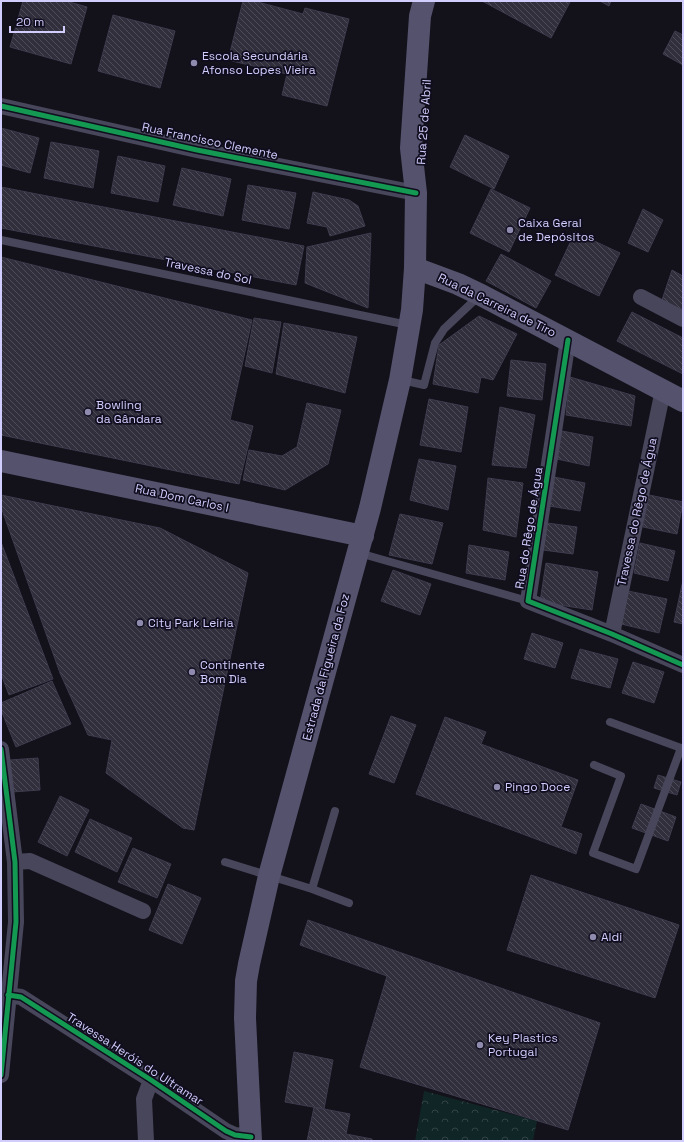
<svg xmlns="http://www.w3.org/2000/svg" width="684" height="1142" viewBox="0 0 684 1142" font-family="'Space Grotesk',sans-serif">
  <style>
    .forest { fill: url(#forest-crowns) }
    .building { fill: url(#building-back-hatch); stroke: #3e3b4e }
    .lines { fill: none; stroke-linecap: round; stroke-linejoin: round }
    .service { stroke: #47465b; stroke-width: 8 }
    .minor { stroke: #47465b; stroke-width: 16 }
    .secondary { stroke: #54526d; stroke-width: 22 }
    .cycleway-casing { stroke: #100d1e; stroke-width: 8 }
    .cycleway { stroke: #139951; stroke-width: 5 }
    .poi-dot { fill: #8e8bae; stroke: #100d1e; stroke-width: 1.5 }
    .labels { text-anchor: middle; stroke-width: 3.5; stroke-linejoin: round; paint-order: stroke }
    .poi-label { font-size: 12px; fill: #d1cdfd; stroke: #100d1e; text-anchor: start }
    .street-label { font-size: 12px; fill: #d1cdfd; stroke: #100d1e }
  </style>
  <defs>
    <pattern id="forest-crowns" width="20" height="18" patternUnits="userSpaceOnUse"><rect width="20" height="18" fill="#102525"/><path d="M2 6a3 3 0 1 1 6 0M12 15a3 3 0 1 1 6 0" fill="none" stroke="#324346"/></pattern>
    <pattern id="building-back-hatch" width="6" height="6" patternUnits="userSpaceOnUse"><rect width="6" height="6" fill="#312f3c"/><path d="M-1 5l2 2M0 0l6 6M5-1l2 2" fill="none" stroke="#4e4c59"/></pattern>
  </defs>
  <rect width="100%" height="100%" fill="#13111a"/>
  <path class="forest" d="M424,1091l113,30 -4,20h-118z"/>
  <path class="building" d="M23,1h43l21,6 -16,57 -61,-17z
    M243,1h11l49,13 2,-6 44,11 -22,87 -45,-11 5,-21 -59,-14z
    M482,1h86l2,1 -19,36z
    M600,1h11l-2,5z
    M113,15l62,16 -15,57 -62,-17z
    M675,31l8,4v30l-20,-11z
    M1,128l38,10 -9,35 -29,-8z
    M465,135l44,21 -15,33 -44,-22z
    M51,142l48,9 -6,37 -49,-10z
    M118,156l47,10 -7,36 -47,-9z
    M182,168l49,11 -8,37 -50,-11z
    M248,185l48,8 -7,36 -47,-9z
    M1,187l303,59 -8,39 -295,-57z
    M491,189l39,19 -21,44 -39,-19z
    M313,192l36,8 9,6 7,20 -35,10 -3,-9 -20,-4z
    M643,209l20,11 -15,32 -20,-9z
    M575,232l45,21 -21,43 -44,-21z
    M371,233l-3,75 -63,-25 2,-36z
    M501,254l50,27 -15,27 -50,-27z
    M1,257l251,63 -22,100 23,6 -14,58 -238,-49z
    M672,270l11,6v34l-21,-10z
    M632,312l51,26v36l-66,-33z
    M479,316l38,18 -24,46 -12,-3 -3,16 -45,-9 6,-39z
    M254,318l27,4 -9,51 -27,-7z
    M284,323l73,14 -12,56 -69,-19z
    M511,360l35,4 -4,36 -35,-4z
    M570,377l65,19 -4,30 -65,-11z
    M429,399l39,8 -7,45 -41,-7z
    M307,403l34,7 -13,54 -43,26 -42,-10 6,-30 33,6 15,-9z
    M500,407l35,8 -9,53 -34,-3z
    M562,431l31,6 -4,29 -32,-7z
    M419,459l37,7 -8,44 -38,-10z
    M554,477l31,6 -5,28 -31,-5z
    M488,478l35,5 -7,54 -33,-7z
    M1,495l159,33 88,45 -54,257 -11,-2 -77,-55 6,-33 -24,-5 -28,-62 -59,-166z
    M649,495l34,7 -6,32 -34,-7z
    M400,514l43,9 -11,41 -43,-9z
    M547,523l30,4 -4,27 -30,-4z
    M1,542l52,137 -44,16 -8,-21z
    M640,543l35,8 -7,30 -34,-8z
    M469,545l40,7 -4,28 -39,-7z
    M546,563l52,9 -6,38 -52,-8z
    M393,570l38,14 -11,31 -39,-14z
    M683,580v44l-9,-2z
    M628,591l39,8 -8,34 -38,-9z
    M532,633l31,10 -8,25 -31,-9z
    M580,649l38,10 -8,29 -39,-10z
    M633,662l31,10 -10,31 -32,-10z
    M52,681l19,43 -55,23 -15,-37v-7z
    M391,716l25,9 -22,58 -25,-9z
    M445,717l41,15 -5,12 97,36 -17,47 21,7 -6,20 -160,-60z
    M38,758l2,32 -28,2 -2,-32z
    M658,775l23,7 -4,13 -23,-7z
    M60,796l29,14 -22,46 -29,-14z
    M641,804l35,13 -8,24 -36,-13z
    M90,819l42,19 -15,34 -42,-20z
    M133,848l38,16 -14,34 -39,-16z
    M531,875l148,50 -24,73 -148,-48z
    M168,884l33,14 -19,46 -33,-14z
    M308,920l292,103 -32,107 -208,-63 27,-91 -87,-31z
    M294,1052l39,8 -9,49 -39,-7z
    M314,1107l36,7 -4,20 26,5v2h-65z"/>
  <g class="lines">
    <path class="service" d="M1,240l407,85
      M402,380l22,5 11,-42 9,-14 36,-34
      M359,553l169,48
      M594,765l27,11 -28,77 43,16 45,-121 -71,-26
      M225,862l87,27 37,14
      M312,889l23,-78"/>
    <path class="minor" d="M1,106l196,44 219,43
      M641,297l42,22
      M568,340l-40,261 84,33 71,31
      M612,634l51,-244
      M1,749l14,113 1,60 -15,153
      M15,862l15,-1 113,50
      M8,995l13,2 130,83 75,51 9,4 16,2
      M146,1141l-2,-42 7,-19"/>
    <path class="secondary" d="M415,268l43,16 23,11 202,106
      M1,461l362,75
      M251,1141l-6,-123 1,-37 3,-17 20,-88 101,-368 30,-128 12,-70 3,-42 1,-75 -5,-45 9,-132 4,-15"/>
    <defs>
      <path id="cycleway" d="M1,106l196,44 219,43
        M568,340l-40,261 84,33 71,31
        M1,749l14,113 1,60 -15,153
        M8,995l13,2 130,83 75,51 9,4 16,2"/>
    </defs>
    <use href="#cycleway" class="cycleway-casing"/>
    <use href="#cycleway" class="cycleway"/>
  </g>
  <g class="poi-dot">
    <circle cx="194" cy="63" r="4"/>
    <circle cx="510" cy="230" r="4"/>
    <circle cx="88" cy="412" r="4"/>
    <circle cx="140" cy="623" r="4"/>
    <circle cx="192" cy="672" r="4"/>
    <circle cx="497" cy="787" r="4"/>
    <circle cx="593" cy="937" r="4"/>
    <circle cx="480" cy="1045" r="4"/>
  </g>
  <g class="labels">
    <g class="poi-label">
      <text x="202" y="60">Escola Secundária<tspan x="202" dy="14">Afonso Lopes Vieira</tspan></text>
      <text x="518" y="227">Caixa Geral<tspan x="518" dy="14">de Depósitos</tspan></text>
      <text x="96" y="409">Bowling<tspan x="96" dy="14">da Gândara</tspan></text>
      <text x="148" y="627">City Park Leiria</text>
      <text x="200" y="669">Continente<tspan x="200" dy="14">Bom Dia</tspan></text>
      <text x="505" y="791">Pingo Doce</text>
      <text x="601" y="941">Aldi</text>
      <text x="488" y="1042">Key Plastics<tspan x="488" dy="14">Portugal</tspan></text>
    </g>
    <g class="street-label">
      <text transform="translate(424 122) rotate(-86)" y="4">Rua 25 de Abril</text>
      <text transform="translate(210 141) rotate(12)" y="4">Rua Francisco Clemente</text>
      <text transform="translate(208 271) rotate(12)" y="4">Travessa do Sol</text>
      <text transform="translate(497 305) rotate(26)" y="4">Rua da Carreira de Tiro</text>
      <text transform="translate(182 498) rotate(12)" y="4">Rua Dom Carlos I</text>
      <text transform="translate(637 512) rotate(-78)" y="4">Travessa do Rêgo de Água</text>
      <text transform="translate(529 528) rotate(-81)" y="4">Rua do Rêgo de Água</text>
      <text transform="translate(326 667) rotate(-75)" y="4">Estrada da Figueira da Foz</text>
      <text transform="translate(135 1059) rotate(33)" y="4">Travessa Heróis do Ultramar</text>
    </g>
  </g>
  <rect width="684" height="1142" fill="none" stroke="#d1cdfd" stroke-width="4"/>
  <path d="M10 26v6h54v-6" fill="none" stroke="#d1cdfd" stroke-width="2"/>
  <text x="16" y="26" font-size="12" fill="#d1cdfd" stroke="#100d1e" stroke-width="3" paint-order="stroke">20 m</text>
</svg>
